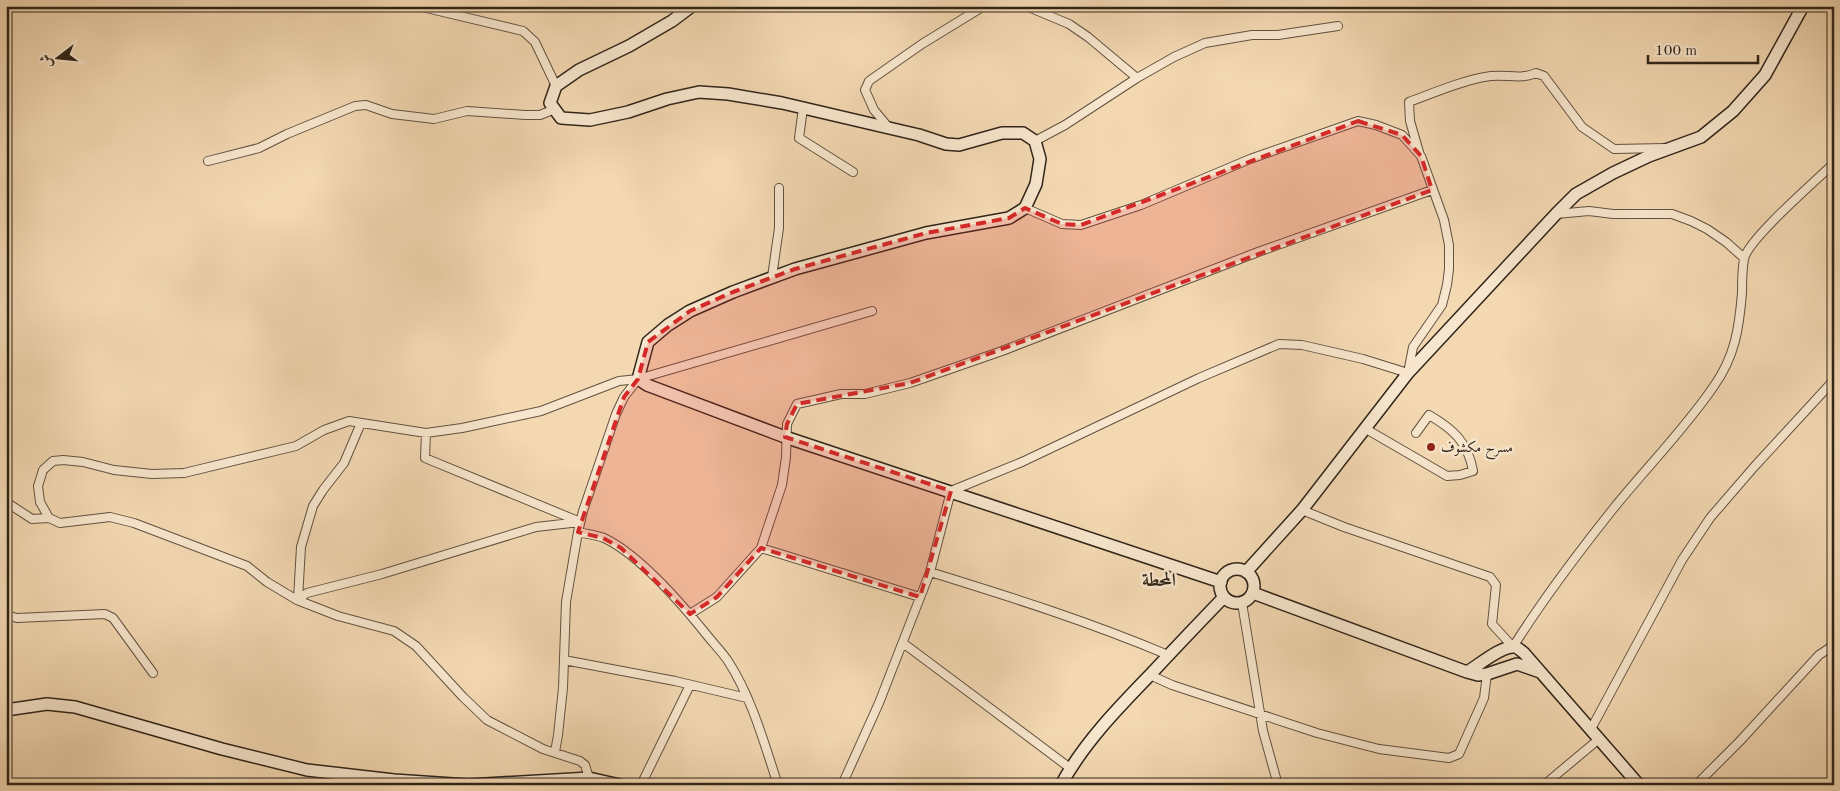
<svg xmlns="http://www.w3.org/2000/svg" width="1840" height="791" viewBox="0 0 1840 791" font-family="'Old Standard TT',Amiri,serif">
  <style>
    .lines { fill: none; stroke-linecap: round; stroke-linejoin: round }
    .street-casing { stroke: #615240; stroke-width: 10 }
    .secondary-casing { stroke: #30251a; stroke-width: 14 }
    .street { stroke: #f7e6cd; stroke-width: 8 }
    .secondary { stroke: #f7e6cd; stroke-width: 11 }
    .marked { fill: #d62828; fill-opacity: 0.2; stroke: #d62828; stroke-width: 4; stroke-dasharray: 10 6; stroke-linejoin: round }
    .poi-dot { fill: #8f2418; stroke: #f7e6cd; stroke-width: 2 }
    .labels { text-anchor: middle; stroke-width: 5; stroke-linejoin: round; paint-order: stroke }
    .poi-label { font-size: 14px; fill: #30251a; stroke: #f7e6cd; text-anchor: start }
    .district-label { font-size: 19px; font-weight: bold; fill: #30251a; stroke: #f7e6cd }
  </style>
  <rect width="100%" height="100%" fill="#f3d8b2"/>
  <filter id="stains"><feTurbulence type="fractalNoise" baseFrequency=".004" numOctaves="4"/><feColorMatrix values="0 0 0 0 .2 0 0 0 0 .09 0 0 0 0 .02 0 0 0 .5 -.17"/></filter>
  <radialGradient id="worn" r=".72"><stop offset=".6" stop-color="#630" stop-opacity="0"/><stop offset="1" stop-color="#630" stop-opacity=".3"/></radialGradient>
  <g class="lines">
    <defs>
      <path id="street" d="M418,6l105,25 12,11 21,44
        M1026,6l43,18 19,13 49,41 -72,47 -30,16
        M1137,78l37,-21 31,-14 47,-8h26l60,-9
        M803,108l-4,30 54,34
        M889,128l-15,-18 -9,-20 4,-9 53,-37 62,-38
        M1419,152l-9,-31 -1,-19c24,-9 57,-23 82,-26 16,-2 29,4 45,-3l8,3 38,51 32,22 51,-1
        M208,161l51,-13 28,-14 68,-28 11,-1 26,9 42,5 33,-8 58,4h15l15,-6
        M1556,214l33,-3 24,3h59l19,7 16,8 19,13 18,16
        M772,277l7,-49v-40
        M1366,429l81,47 13,-1 13,-4c-5,-29 -20,-42 -44,-56l-13,18
        M426,433l-1,25 153,63
        M6,502l26,17 17,-1
        M1302,510l42,17 146,50 6,8 -4,39 21,23c30,-48 65,-94 100,-138 33,-41 71,-79 101,-123 21,-30 25,-57 28,-93 0,-11 0,-23 2,-34 4,-20 72,-78 90,-96
        M578,532c8,2 18,3 26,6 36,17 77,65 102,96 7,9 16,18 22,27 24,37 36,82 50,124
        M761,548l159,49
        M930,572c81,25 160,50 238,83
        M298,599l3,-52 12,-41 10,-16 21,-27 17,-40
        M297,600l10,-7 75,-19 154,-47 44,-5
        M1242,603l21,128 15,54
        M690,614l27,-17 44,-49 21,-63 4,-28 1,-33 10,-20 44,-10h24l45,-11 92,-32 256,-99 174,-62
        M6,615l11,3 88,-4 8,4 40,55
        M903,643l167,125
        M564,660l111,21 72,17
        M1150,675l22,10 145,48 62,16 70,9 10,-4 25,-56 3,-24
        M1591,729l91,-169 28,-42 44,-51 80,-87
        M555,752l3,-17 5,-47 3,-86 12,-70 5,-21 33,-97 8,-17 14,-18
        M589,778l-4,-13 -5,-4 -37,-12 -56,-29 -24,-23 -47,-51 -22,-15 -56,-15 -41,-16 -30,-18 -20,-16 -113,-43 -24,-6 -50,6 -11,-5 -9,-16 -2,-16 5,-16 10,-9 10,-1 20,2 31,8 38,4 32,-1 112,-27 28,-16 25,-9 77,12 36,-5 79,-17 78,-30 19,-2 234,-68
        M641,785l49,-100
        M842,785l37,-82 51,-131 21,-81 71,-29 177,-84 80,-34 23,1 61,14 45,14 5,-26 29,-42 5,-20 2,-16v-24l-5,-25 -23,-64 -19,-21 -26,-10 -18,-4 -108,38 -109,46 -60,20 -19,-1 -37,-16
        M1544,785l55,-46
        M1696,785l44,-44 79,-86 15,-10"/>
      <path id="secondary" d="M692,6l-20,15 -43,25 -50,24 -23,16 -6,17 11,15 29,2 38,-8 39,-13 32,-7 29,2 54,9 137,32 27,9 13,1 43,-12h21l12,8 5,18 -4,25 -11,24 -16,10 -83,15 -131,36 -62,23 -43,19 -22,14 -20,17 -10,37 9,6 138,52 436,145
        M1220 586a17 17 0 1 1 34 0a17 17 0 1 1-34 0Z
        M1246,572l56,-62 106,-137 148,-159 20,-20 37,-21 36,-17 52,-19 32,-26 32,-36 38,-69
        M1253,593l214,79 11,3 9,-1 30,-10 23,8
        M1467,672c12,-7 34,-26 47,-25 4,0 7,4 10,6l115,132
        M6,710l41,-6 28,3 147,42 85,21 87,10 74,5 121,-7 31,7
        M1061,785c22,-41 56,-76 89,-110 24,-26 49,-52 74,-78"/>
    </defs>
    <use href="#street" class="street-casing"/>
    <use href="#secondary" class="secondary-casing"/>
    <use href="#street" class="street"/>
    <use href="#secondary" class="secondary"/>
  </g>
  <path class="marked" d="M1358,121l44,14 19,21 11,34 -522,193 -113,21 -10,20 -2,13 166,54 -31,106 -159,-49 -44,49 -27,17 -69,-66 -18,-10 -25,-6 46,-135 14,-18 10,-37 42,-31 43,-19 62,-23 131,-36 83,-15 16,-10 37,16 19,1z"/>
  <circle class="poi-dot" cx="1431" cy="447" r="5"/>
  <g class="labels">
    <g class="poi-label">
      <text x="1441" y="452">مسرح مكشوف</text>
    </g>
    <g class="district-label">
      <text x="1159" y="586">المحطة</text>
    </g>
  </g>
  <rect width="1840" height="791" fill="none" stroke="#f3d8b2" stroke-width="25"/>
  <rect x="8" y="8" width="1825" height="776" fill="none" stroke="#30251a" stroke-width="2.5"/>
  <rect x="12" y="12" width="1815" height="766" fill="none" stroke="#30251a"/>
  <g transform="translate(58 58) rotate(254)" stroke="#f7e6cd" stroke-width="4" paint-order="stroke">
  <path d="M0-4L9 19L0 12L-9 19Z" fill="#30251a"/>
  <text y="-8" font-size="14" font-weight="bold" text-anchor="middle" fill="#30251a">ش</text>
  </g>
  <path d="M1648 55v8h110v-8" fill="none" stroke="#30251a" stroke-width="2.5"/>
  <text x="1655" y="55" font-size="15" fill="#30251a" stroke="#f7e6cd" stroke-width="4" paint-order="stroke">100 m</text>
  <rect width="100%" height="100%" filter="url(#stains)"/>
  <rect width="100%" height="100%" fill="url(#worn)"/>
</svg>
